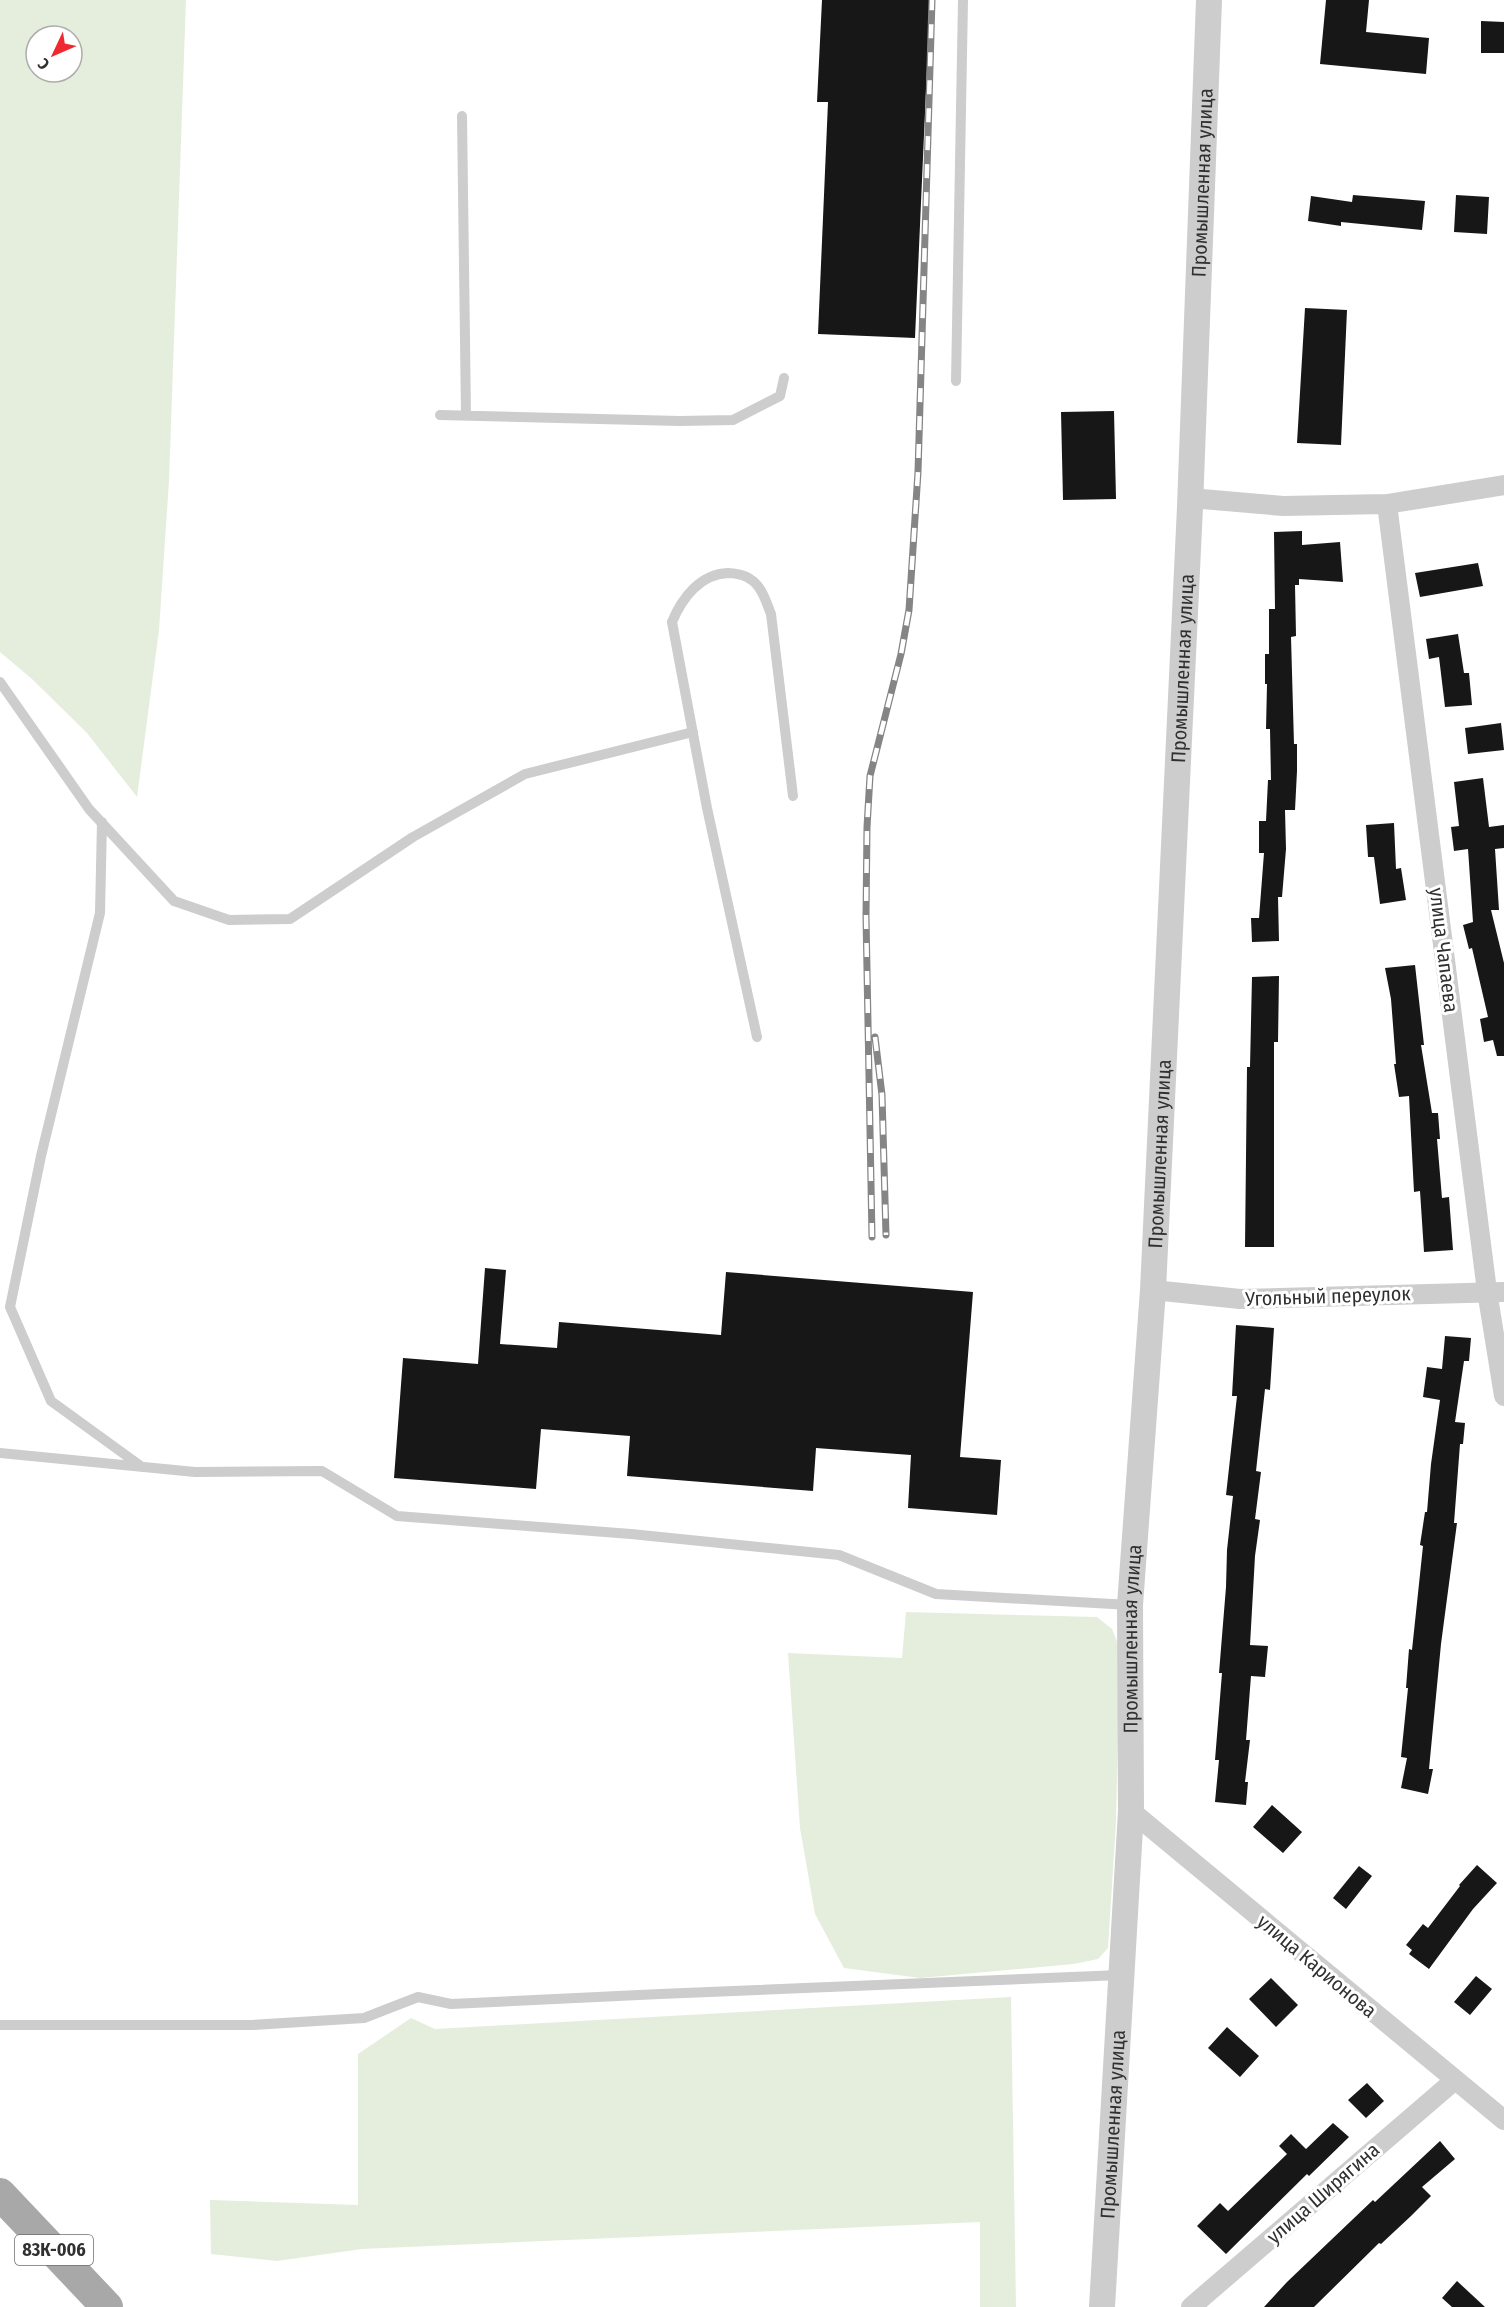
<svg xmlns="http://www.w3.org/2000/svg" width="1504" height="2307" viewBox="0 0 1504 2307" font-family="'Fira Sans Condensed',sans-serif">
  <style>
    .green { fill: #e5eedd; fill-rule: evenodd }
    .building { fill: #171717 }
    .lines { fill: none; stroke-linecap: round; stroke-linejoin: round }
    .service { stroke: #cdcdcd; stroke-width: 10 }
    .minor { stroke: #cdcdcd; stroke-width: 20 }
    .tertiary { stroke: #cdcdcd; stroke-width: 26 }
    .primary { stroke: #a8a8a8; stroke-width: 32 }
    .rail-casing { stroke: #858585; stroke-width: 7 }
    .rail { stroke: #fff; stroke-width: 4.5; stroke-dasharray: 14; stroke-linecap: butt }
    .labels { text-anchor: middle; stroke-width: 6; stroke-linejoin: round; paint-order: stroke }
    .shield { fill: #fff; stroke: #6e6e6e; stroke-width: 1.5 }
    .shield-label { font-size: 18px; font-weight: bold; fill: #303030 }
    .street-label { font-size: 20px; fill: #303030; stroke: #fff }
  </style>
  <rect width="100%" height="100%" fill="#fff"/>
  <path class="green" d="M0,0h186l-17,481 -10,149 -22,167 -50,-64 -55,-54 -32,-27zM36,36h36v36h-36z
    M906,1612l191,5 15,12 8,20 -4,173 -8,126 -10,11 -24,5 -154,14 -76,-10 -29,-54 -15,-86 -12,-175 114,5z
    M1011,1997l5,310h-36v-85l-618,27 -85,12 -66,-7 -1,-54 148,5v-151l53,-36 24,11z"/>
  <path class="building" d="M822,0h108l-15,338 -97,-4 10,-232h-11z
    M1326,0h43l-3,32 63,6 -3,36 -106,-10z
    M1481,21l23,1v31h-23z
    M1353,195l72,6 -3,29 -81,-8v4l-33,-5 3,-25 41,6z
    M1456,195l33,2 -2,37 -33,-2z
    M1305,308l42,2 -6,135 -44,-2z
    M1114,411l2,88 -53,1 -2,-88z
    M1302,531v14l38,-3 3,40 -44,-3v6h-4l1,51 -5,1 3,107h3v27l-2,39h-10l1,39 -4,48h-4l1,44 -27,1 -1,-24h8l5,-65h-5v-32h7l2,-41h3l-1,-51h-4l1,-45h-2v-30h4v-45h6l-1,-77z
    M1478,563l5,23 -63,11 -5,-24z
    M1458,634l6,39h5l3,32 -27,2 -6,-50 -10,2 -3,-20z
    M1501,723l3,27 -36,4 -3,-26z
    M1483,778l6,49 15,-2v23l-9,1 4,61h-8l13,53v93h-7l-4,-16 -9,2 -4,-23 8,-2 -16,-69 -3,1 -6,-24 10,-3 -5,-73 -14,2 -3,-24 8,-1 -5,-44z
    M1394,823l2,46 5,-1 5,32 -26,4 -6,-47h-6l-2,-32z
    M1415,965l9,80h-3l11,68h6l2,26h-3l5,59 7,-1 4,53 -29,2 -4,-61 -6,1 -5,-96 -10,1 -5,-33h2l-5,-65 -6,-31z
    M1279,976l-1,66h-4v205h-29l2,-180h3l2,-90z
    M485,1268l21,2 -6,74 57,4 2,-26 162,13 5,-63 247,20 -13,165 41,3 -4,55 -89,-7 3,-53 -95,-7 -3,43 -186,-15 3,-40 -89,-7 -5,60 -142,-11 9,-120 75,6z
    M1236,1325l38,3 -4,62 -5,-1 -9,82 5,1 -6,47 5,1 -5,36 -5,89 18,1 -3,31 -14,-1 -5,64h4l-5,42h3l-2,23 -31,-3 4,-42h-4l7,-87h-3l7,-86 1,-37 6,-54 -7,-1 11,-99h-5z
    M1445,1336l26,2 -2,23h-5l-9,61 10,1 -2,21h-3l-6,79h3l-16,121 -12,125h4l-5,25 -27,-6 6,-30 -6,-1 7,-69h-2l3,-39 3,1 11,-104 -3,-1 5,-33h2l4,-48 9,-64 -17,-3 4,-30 15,2z
    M1272,1805l30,27 -19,21 -30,-26z
    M1477,1865l20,18 -24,26 -44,60 -20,-15 3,-4 -6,-5 17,-21 5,4 32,-42 -1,-1z
    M1359,1866l13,10 -26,33 -13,-11z
    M1476,1976l16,13 -22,26 -16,-13z
    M1271,1978l27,27 -22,22 -27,-28z
    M1227,2027l32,29 -19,21 -32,-29z
    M1367,2083l17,18 -18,17 -18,-18z
    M1333,2123l16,14 -40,39 -2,-2 -81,80 -29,-28 23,-23 8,8 59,-57 -8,-8 12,-12 15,15z
    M1440,2141l15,18 -33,28 9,9 -20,20 -30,28 -2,-1 -65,64h-50l23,-25 86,-82 2,2z
    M1457,2281l28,26h-33l-10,-9z"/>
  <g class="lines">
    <path class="service" d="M462,116l4,299
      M956,381l7,-381
      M440,415l240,6 53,-1 47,-24 4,-18
      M0,682l89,127 85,92 55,19 61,-1 123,-82 112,-63 168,-42
      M102,822l-2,91 -59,243 -31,151 41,94 91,66
      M757,1037l-50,-229 -35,-186c10,-24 28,-48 56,-49 6,0 17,2 22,6 12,7 16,23 21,35l22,182
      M0,1453l195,19 127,-1 75,45 234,18 208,21 97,39 194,11
      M0,2025h252l112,-7 54,-21 33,7 209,-10 461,-19"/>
    <path class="minor" d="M1190,498l93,8 104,-2 117,-19
      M1387,504l100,787 17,105
      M1153,1290l87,9 264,-7
      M1131,1811l373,309
      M1191,2307l264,-227"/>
    <path class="tertiary" id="s1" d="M1102,2307l29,-496 -1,-206 23,-315 37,-783 19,-507"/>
    <path class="primary" d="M0,2194l107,113"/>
    <defs>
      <path id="rail" d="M875,1037l7,58 4,140
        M872,1237l-6,-321 1,-89 3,-51 31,-122 8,-44 9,-138 14,-472"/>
    </defs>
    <use href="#rail" class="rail-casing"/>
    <use href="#rail" class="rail"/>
  </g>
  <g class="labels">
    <rect class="shield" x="15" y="2235" width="78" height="30" rx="4.5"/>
    <g class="shield-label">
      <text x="54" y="2256">83К-006</text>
    </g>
    <g class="street-label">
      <text dy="7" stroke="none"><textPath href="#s1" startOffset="2127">Промышленная улица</textPath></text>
      <text dy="7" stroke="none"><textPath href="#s1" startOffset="1641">Промышленная улица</textPath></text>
      <text transform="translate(1444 950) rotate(83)" y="7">улица Чапаева</text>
      <text dy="7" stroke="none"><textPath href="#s1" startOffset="1155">Промышленная улица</textPath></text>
      <text transform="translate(1328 1296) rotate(-2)" y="7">Угольный переулок</text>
      <text dy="7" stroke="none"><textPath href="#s1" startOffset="669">Промышленная улица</textPath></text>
      <text transform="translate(1317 1966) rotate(40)" y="7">улица Карионова</text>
      <text dy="7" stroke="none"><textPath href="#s1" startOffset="183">Промышленная улица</textPath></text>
      <text transform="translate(1323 2193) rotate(-41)" y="7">улица Ширягина</text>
    </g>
  </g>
  <g transform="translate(54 54) rotate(226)"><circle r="28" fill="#ffffff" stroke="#acacac" stroke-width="1.5"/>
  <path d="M0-4.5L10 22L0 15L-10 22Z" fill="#f02930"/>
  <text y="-9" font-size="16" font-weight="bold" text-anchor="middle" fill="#303030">С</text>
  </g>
</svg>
